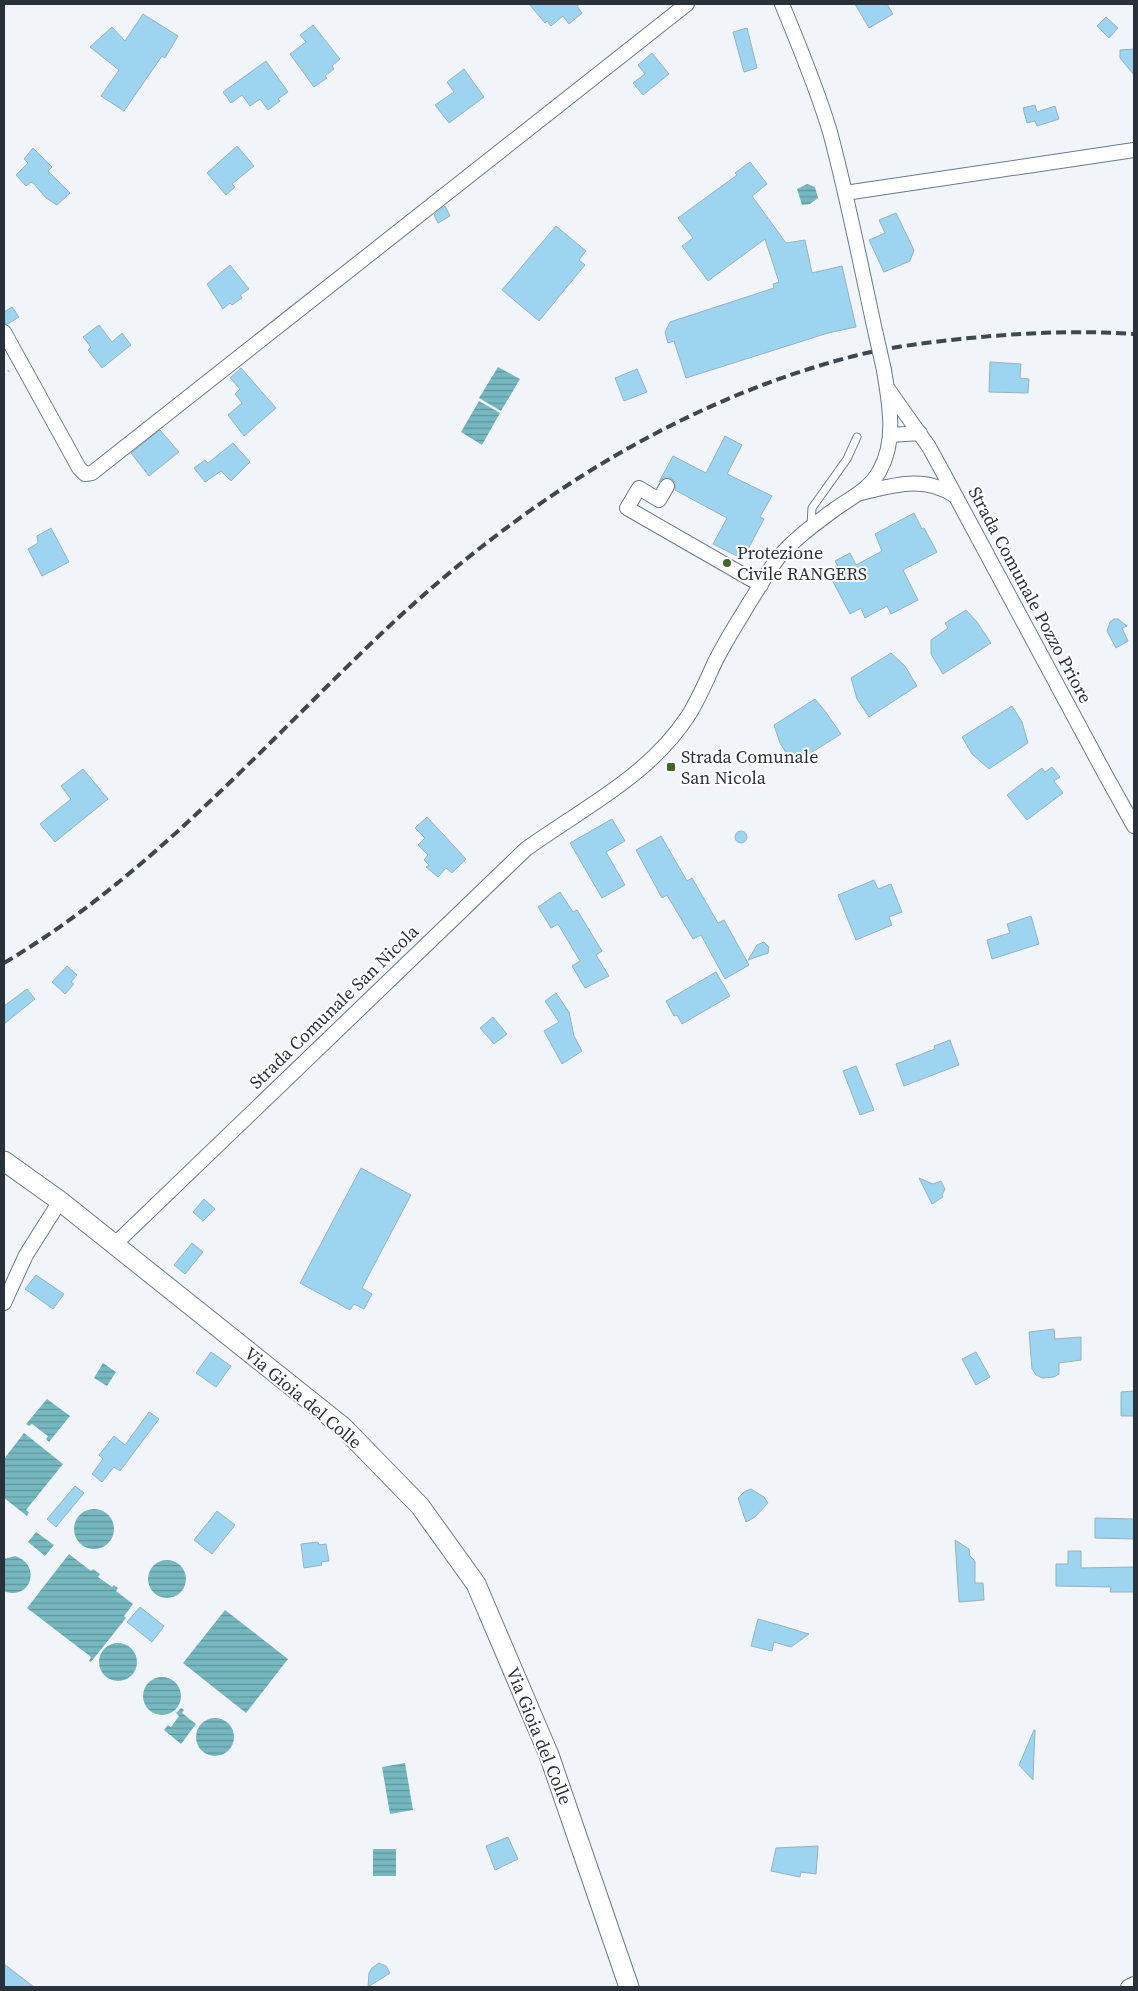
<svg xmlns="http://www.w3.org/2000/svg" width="1138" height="1991" viewBox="0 0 1138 1991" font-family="'Source Serif 4',serif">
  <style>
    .water { fill: url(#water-rules) }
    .building { fill: #9dd5f0; stroke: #94b3c2 }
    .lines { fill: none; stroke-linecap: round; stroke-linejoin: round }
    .lane-casing { stroke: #677a90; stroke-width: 9 }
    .street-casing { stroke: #677a90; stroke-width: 16 }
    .secondary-casing { stroke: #677a90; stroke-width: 21 }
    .path { stroke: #a3a9af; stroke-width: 3; stroke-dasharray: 1 4; stroke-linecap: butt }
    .lane { stroke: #fff; stroke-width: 7 }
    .street { stroke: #fff; stroke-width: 14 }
    .secondary { stroke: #fff; stroke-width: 19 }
    .rail { stroke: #3f464f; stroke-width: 4; stroke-dasharray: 10 5; stroke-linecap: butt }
    .street-bridge-casing { stroke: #677a90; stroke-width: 16; stroke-linecap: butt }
    .street-bridge { stroke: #fff; stroke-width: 14 }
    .poi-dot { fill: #3e6723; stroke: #fff; stroke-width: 2 }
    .labels { text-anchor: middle; stroke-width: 4; stroke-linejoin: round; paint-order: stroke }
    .poi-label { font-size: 18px; fill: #29313a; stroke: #fff; text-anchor: start }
    .street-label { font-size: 18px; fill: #29313a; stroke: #fff }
  </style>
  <defs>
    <pattern id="water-rules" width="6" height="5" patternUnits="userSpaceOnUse" patternTransform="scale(1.25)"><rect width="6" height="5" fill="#76b8c0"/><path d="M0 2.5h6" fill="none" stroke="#61969d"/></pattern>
  </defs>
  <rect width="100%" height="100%" fill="#f1f5fa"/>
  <path class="water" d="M807,184l8,3 3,11 -8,6 -8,1 -5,-16z
    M498,367l22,12 -19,32 -22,-13z
    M479,401l21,12 -18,32 -21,-13z
    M103,1363l13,9 -9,14 -13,-8z
    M47,1399l23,17 -21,26 -3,-3 2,-3 -16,-12 -3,2 -3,-2z
    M24,1433l39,31 -37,46 3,2 -2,4 -23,-18v-39z
    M74 1529a20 20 0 1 1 40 0a20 20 0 1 1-40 0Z
    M36,1532l18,13 -9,11 -17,-14z
    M69,1554l22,17 2,-2 7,5 -2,3 14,10 2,-2 4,3 -2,3 17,13 -9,12 2,2 -35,44 -2,-1 2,-4 -64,-49z
    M15,1556c28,9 15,46 -11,35v-32z
    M148 1579a19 19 0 1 1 38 0a19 19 0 1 1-38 0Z
    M225,1610l63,49 -42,54 -63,-50z
    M99 1662a19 19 0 1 1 38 0a19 19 0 1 1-38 0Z
    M143 1696a19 19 0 1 1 38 0a19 19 0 1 1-38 0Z
    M181,1708l3,2 -2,3 14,11 -15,20 -17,-14 4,-5 3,2 8,-11 -3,-3z
    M196 1737a19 19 0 1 1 38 0a19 19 0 1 1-38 0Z
    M405,1763l8,47 -23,4 -8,-47z
    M373,1849h23v27h-23z"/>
  <path class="building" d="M529,4h51l-3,2 5,7 -13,11 -6,-8 -12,10 -4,-5 -2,2z
    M855,4h32l6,10 -24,14z
    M143,14l35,22 -13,22 -3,-2 -38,55 -23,-15 18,-26 -29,-23 22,-20 13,14z
    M1106,17l12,11 -9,10 -12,-12z
    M313,25l27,34 -8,7 2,3 -9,7 2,2 -13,9 -24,-33 16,-12 -6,-7z
    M747,28l10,40 -13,4 -11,-40z
    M1134,49v26l-14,-17v-8z
    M652,53l17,21 -26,21 -10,-12 12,-9 -7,-9z
    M266,61l22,31 -10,7 2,2 -12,9 -8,-11 -10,7 -8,-11 -11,8 -8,-11z
    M464,69l20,28 -35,26 -14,-18 19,-13 -7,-10z
    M1035,105l2,7 18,-6 4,13 -22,7 -2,-5 -8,2 -4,-15z
    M237,146l17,20 -22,18 3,3 -9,8 -19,-22z
    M33,148l19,19 -4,4 22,22 -13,12 -11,-7 -13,-15 -2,-1 -5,4 -10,-11 12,-12 -4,-4z
    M750,162l17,22 -15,12 34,47 19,-3 7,33 30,-7 14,61 -28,6 -142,45 -12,-37 -6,2 -3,-11 5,-10 104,-34 -1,-4 6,-2 -14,-43 -57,42 -26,-35 11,-8 -15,-20 59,-43 -2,-2z
    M445,206l5,10 -12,7 -4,-8z
    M896,213l18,37 -4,11 -26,11 -15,-32 16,-7 -6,-13z
    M556,226l30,25 -7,9 6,5 -46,56 -37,-31z
    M230,265l19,24 -9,6 2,3 -10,7 -2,-2 -7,6 -16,-25z
    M12,307l7,10 -11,7 -4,-1v-11z
    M99,325l13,17 10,-9 9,12 -29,23 -14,-18 3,-3 -8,-10z
    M990,362l31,2 -1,14 9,1 -1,14 -39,-1z
    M241,368l35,40 -32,28 -16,-21 14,-12 -7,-9 5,-5 -10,-11z
    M637,369l10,23 -23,9 -9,-23z
    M160,430l19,22 -30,24 -18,-23z
    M725,436l17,9 -15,29 45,22 -12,21 4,2 -17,32 -4,-3 -4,9 -26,-13 14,-26 -52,-28v-8l-4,-4h-8l-4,4 14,-26 33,17z
    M233,443l17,19 -19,19 -10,-10 -16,11 -11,-14 11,-8 3,3z
    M914,513l8,16 2,-1 13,24 -34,18 15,30 -27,14 -4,-8 -22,12 -4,-10 -11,6 -20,-38 10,-6 -5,-9 15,-8 6,12 26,-14 -7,-17z
    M51,528l18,34 -27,14 -14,-27 10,-6 -1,-7z
    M966,610l11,12 14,21 -48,31 -12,-20v-14l17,-12 -3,-5z
    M1114,619h4l9,7 -5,2 6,13 -12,7 -9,-17 3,-9z
    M891,653l14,13 12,20 -48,31 -12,-18 -6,-21z
    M815,699l10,12 16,23 -48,30 -13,-21 -6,-18z
    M1012,706l10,16 6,21 -39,26 -17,-15 -10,-17z
    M1052,767l8,10 -6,4 9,12 -36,27 -20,-25 35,-27 3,4z
    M83,769l25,30 -53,43 -15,-18 31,-25 -10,-13z
    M427,817l39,42 -14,14 -6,-5 -8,9 -12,-10 3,-2 -5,-5 4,-5 -10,-10 7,-7 -10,-10z
    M612,819l13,22 -19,11 19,33 -23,13 -32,-55z
    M735 837a6 6 0 1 1 12 0a6 6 0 1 1-12 0Z
    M661,836l26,45 5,-3 26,45 6,-3 25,45 -24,14 -24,-44 -8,4 -26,-44 -5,3 -26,-48z
    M874,880l4,9 13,-5 11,28 -13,5 3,8 -36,15 -18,-45z
    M560,892l13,20 4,-2 25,41 -6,4 13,21 -24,12 -13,-22 8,-5 -22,-37 -7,4 -13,-21z
    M1031,916l8,28 -47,15 -5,-19 23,-7 -3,-9z
    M764,942l5,5 -1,6 -20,7 9,-15z
    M67,966l10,9 -6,7 3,2 -9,10 -13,-12z
    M716,972l14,24 -48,28 -5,-9 -3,1 -8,-15z
    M27,989l8,10 -31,25v-18z
    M556,993l13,19 5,24 8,15 -20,13 -18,-33 15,-9 -14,-21z
    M493,1017l14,17 -13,10 -14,-16z
    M950,1040l9,25 -55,21 -8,-22 39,-15 -1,-3z
    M856,1066l18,44 -14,5 -17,-44z
    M361,1168l50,27 -49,93 10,6 -8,15 -10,-5 -4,6 -50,-27z
    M919,1178l14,6 8,-3 4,8 -3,6 1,2 -11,7z
    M204,1199l11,10 -12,12 -10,-9z
    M192,1243l11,9 -18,22 -11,-9z
    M36,1275l28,19 -11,15 -28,-20z
    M1054,1329l1,10 26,-2v23l-22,3v11l-5,3 -12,1 -6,-3 -4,-6 -3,-37z
    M211,1352l20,14 -15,21 -20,-14z
    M976,1352l14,25 -14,8 -14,-26z
    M1134,1391v25h-13v-24z
    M149,1412l10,7 -39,52 -6,-4 -12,15 -10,-8 11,-15 -4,-4 15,-19 11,9z
    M75,1486l9,7 -28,34 -9,-8z
    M751,1489l13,8 4,6 -13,14 -9,5 -8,-24 6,-6z
    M217,1511l18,14 -23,29 -18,-14z
    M1095,1518l39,1v20l-39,-1z
    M955,1540l14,9 1,7 5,5v22h8l1,17 -25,2z
    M318,1542l1,3 7,-1 3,17 -8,1 1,3 -18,3 -3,-24z
    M1068,1551h13v17l53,-1v25h-24l1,-5 -55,-1v-22h12z
    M140,1607l24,19 -12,16 -25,-20z
    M758,1619l21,6 30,9 -18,13 -17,-5 -2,9 -21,-5z
    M1034,1730h1l-2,50 -14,-15z
    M508,1837l10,22 -23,11 -9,-24z
    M818,1846l-2,28 -15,-2 -1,5 -29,-6 5,-23z
    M379,1963l7,3 4,7 -22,14 1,-14 3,-5z
    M4,1964l30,23h-30z"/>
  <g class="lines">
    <defs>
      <path id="lane" d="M811,525l1,-17 35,-49 10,-22"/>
      <path id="street" d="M782,4c17,42 35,84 48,128 18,67 31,135 46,203
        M845,193l289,-43
        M4,332l75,136 6,6 7,-1 595,-469
        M888,389l41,58 11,20 165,307 29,52
        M890,435l30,-2
        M667,486l-8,14 -20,-12 -12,20 134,77
        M861,493c33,-8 64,-18 94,3
        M114,1245l412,-396c57,-41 123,-73 162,-133 11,-17 19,-37 27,-54 11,-22 24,-42 36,-62 9,-14 17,-29 27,-42 16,-19 37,-34 57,-49 16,-11 36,-21 45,-39 17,-31 9,-67 4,-100
        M4,1303l22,-48 34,-54
        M1128,1987l6,-3"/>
      <path id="secondary" d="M4,1161l56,40 283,226 77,79 56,78 73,171 80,232"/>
    </defs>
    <use href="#lane" class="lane-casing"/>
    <use href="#street" class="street-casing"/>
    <use href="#secondary" class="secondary-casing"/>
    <path class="path" d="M4,374l6,-4"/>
    <use href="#lane" class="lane"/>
    <use href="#street" class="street"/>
    <use href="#secondary" class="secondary"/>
    <path class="rail" d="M4,963c145,-86 258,-216 379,-331 133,-126 292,-230 471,-276 35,-9 70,-13 106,-17 58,-6 116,-9 174,-5"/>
    <defs>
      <path id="street-bridge" d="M876,335l8,35"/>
    </defs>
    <use href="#street-bridge" class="street-bridge-casing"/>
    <use href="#street-bridge" class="street-bridge"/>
  </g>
  <g class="poi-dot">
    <circle cx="727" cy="563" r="5"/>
    <rect x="666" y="762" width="10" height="10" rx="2.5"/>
  </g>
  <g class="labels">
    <g class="poi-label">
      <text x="737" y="559">Protezione<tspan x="737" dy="21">Civile RANGERS</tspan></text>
      <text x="681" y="763">Strada Comunale<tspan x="681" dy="21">San Nicola</tspan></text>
    </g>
    <g class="street-label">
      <text transform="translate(1030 595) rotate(62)" y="6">Strada Comunale Pozzo Priore</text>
      <text transform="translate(334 1007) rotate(-44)" y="6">Strada Comunale San Nicola</text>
      <text transform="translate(303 1398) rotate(40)" y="6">Via Gioia del Colle</text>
      <text transform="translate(539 1736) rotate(68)" y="6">Via Gioia del Colle</text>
    </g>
  </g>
  <rect width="1138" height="1991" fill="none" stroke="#29313a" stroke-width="10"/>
</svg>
